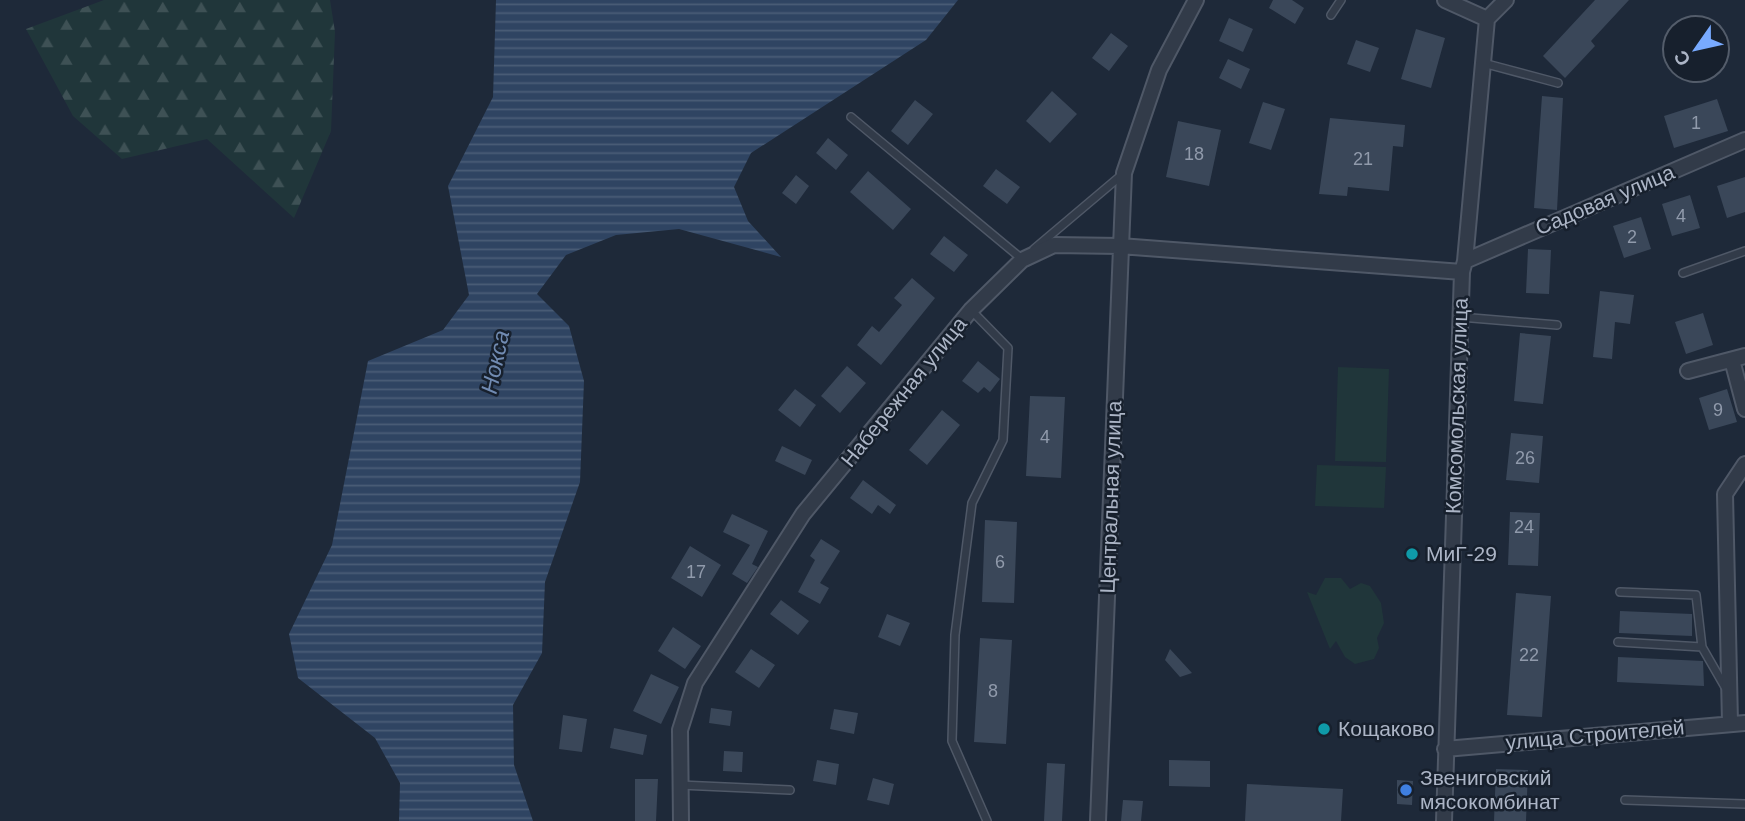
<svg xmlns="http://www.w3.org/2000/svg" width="1745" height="821" viewBox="0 0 1745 821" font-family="Arial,sans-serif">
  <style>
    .green { fill: #20363a }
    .forest { fill: url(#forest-firs) }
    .water { fill: url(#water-rules) }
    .building { fill: #3a4759 }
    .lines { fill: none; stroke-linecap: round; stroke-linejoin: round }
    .service-casing { stroke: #4f5867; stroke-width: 10 }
    .minor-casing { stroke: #4f5867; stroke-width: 18 }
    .service { stroke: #323b49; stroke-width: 7 }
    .minor { stroke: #323b49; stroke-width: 14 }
    .culture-dot { fill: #0f9aa8; stroke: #17202d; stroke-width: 2.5 }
    .shop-dot { fill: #3f7fe0; stroke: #17202d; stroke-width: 2.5 }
    .labels { text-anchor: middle; stroke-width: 5; stroke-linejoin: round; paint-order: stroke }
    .number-label { font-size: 18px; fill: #909aab }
    .street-label { font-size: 21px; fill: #acb5c6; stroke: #17202d }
    .poi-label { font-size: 21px; fill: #acb5c6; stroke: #17202d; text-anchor: start }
    .water-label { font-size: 23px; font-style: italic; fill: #718bb2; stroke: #17202d }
  </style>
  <defs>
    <pattern id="forest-firs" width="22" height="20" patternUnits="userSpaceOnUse" patternTransform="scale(1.75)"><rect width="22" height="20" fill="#20363a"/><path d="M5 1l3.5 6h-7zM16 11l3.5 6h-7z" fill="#3e5155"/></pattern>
    <pattern id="water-rules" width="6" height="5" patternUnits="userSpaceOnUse" patternTransform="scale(1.75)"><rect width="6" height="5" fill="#2f4462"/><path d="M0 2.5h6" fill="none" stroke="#4a5d77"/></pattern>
  </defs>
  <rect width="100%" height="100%" fill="#1e2939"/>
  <path class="green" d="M1338,367l51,2 -3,93 -51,-1z
    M1317,465l69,2 -2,41 -69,-2z
    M1325,578h16l9,11 11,-6 9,3 11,17 3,20 -7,15 2,10 -5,11 -19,5 -10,-7 -9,-16 -6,8 -23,-57 9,3z"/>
  <path class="forest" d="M104,0h226l5,32 -4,99 -37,87 -87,-79 -85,20 -49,-43 -47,-87z"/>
  <path class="water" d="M496,0h462l-32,40 -175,113 -17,34 14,34 33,36 -102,-28 -63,6 -50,20 -29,39 32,32 15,55 -4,101 -35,100 -3,71 -29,52 1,60 19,56h-134l1,-38 -25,-45 -77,-60 -9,-44 43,-89 36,-184 75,-31 26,-35 -21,-109 45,-89z"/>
  <path class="building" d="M1273,0h19l12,8 -9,16 -26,-16z
    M1595,0h34l-38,41 4,5 -30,32 -22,-22z
    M1229,18l24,11 -10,23 -24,-11z
    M1416,29l29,9 -14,50 -30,-9z
    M1111,33l17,13 -19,25 -17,-13z
    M1356,40l23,8 -9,24 -23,-8z
    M1228,59l22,10 -9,20 -22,-11z
    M1052,91l25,23 -27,29 -24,-22z
    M1542,96l21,2 -6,112 -23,-2z
    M1717,99l11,32 -54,17 -10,-32z
    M915,100l18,14 -25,31 -17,-14z
    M1263,102l22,7 -14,41 -22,-7z
    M1330,118l75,7 -2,22 -10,-1 -4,45 -41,-4 -1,9 -28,-2z
    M1178,121l43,9 -12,56 -43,-9z
    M828,138l20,17 -12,15 -20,-17z
    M996,169l24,18 -13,17 -24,-18z
    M868,171l43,38 -18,21 -43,-38z
    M796,175l13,11 -13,18 -14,-11z
    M1745,177v35l-18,6 -10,-32z
    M1690,195l10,33 -28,8 -10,-32z
    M1641,217l10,32 -27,9 -11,-32z
    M944,236l24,19 -14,17 -24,-18z
    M1528,249l23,1 -2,44 -23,-1z
    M912,278l23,20 -54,67 -24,-20 15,-19 7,6 23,-27 -8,-7z
    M1600,291l34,4 -4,29 -15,-2 -3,37 -19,-2z
    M1703,313l10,32 -27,9 -11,-32z
    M1520,333l31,3 -8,68 -29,-3z
    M978,361l22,18 -10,13 -6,-5 -6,6 -16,-12z
    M847,366l19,17 -26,30 -19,-17z
    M795,389l21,16 -16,22 -22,-17z
    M1727,389l10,33 -28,8 -10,-32z
    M1030,396l35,1 -4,81 -35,-2z
    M942,410l18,15 -33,40 -18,-15z
    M1511,433l32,3 -4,47 -33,-3z
    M782,446l30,14 -7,15 -30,-14z
    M863,480l33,25 -6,9 -12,-9 -6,9 -22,-16z
    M1510,512l30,1 -2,53 -30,-1z
    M732,514l36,17 -16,33 6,3 -11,16 -15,-9 18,-29 -27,-13z
    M985,520l32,2 -3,81 -32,-1z
    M821,539l19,12 -20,32 9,5 -9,16 -22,-12 17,-32 -5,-4z
    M690,546l31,19 -19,32 -31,-19z
    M1516,593l35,3 -9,121 -35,-2z
    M781,600l28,21 -11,14 -28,-21z
    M1620,611l72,3v22l-73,-3z
    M887,614l23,9 -10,23 -22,-9z
    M673,627l28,19 -16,23 -27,-18z
    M980,638l32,2 -6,104 -32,-2z
    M751,649l24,16 -16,23 -24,-16z
    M1170,649l22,24 -12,4 -15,-17z
    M1618,657l85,4 1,25 -87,-4z
    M651,674l28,13 -18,37 -28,-13z
    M711,708l21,3 -2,15 -21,-3z
    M834,709l24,4 -4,21 -24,-5z
    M563,715l24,4 -5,33 -23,-3z
    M614,728l33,7 -4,20 -33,-7z
    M724,751l19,1 -1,20 -19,-1z
    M817,760l22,4 -3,21 -23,-4z
    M1169,760l41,1v26l-41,-1z
    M1047,763l18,1 -3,57h-18z
    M1496,769l32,1 -2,51h-32z
    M873,778l21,6 -5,21 -22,-5z
    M635,779h23l-2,42h-21z
    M1397,780l16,1 -1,24 -15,-1z
    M1247,784l96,5 -2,32h-96z
    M1123,800l20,1 -2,20h-20z"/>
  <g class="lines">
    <defs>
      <path id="service" d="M1331,15l10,-15
        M1483,63l75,20
        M851,117l171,142
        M1034,249l90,-76
        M1683,273l62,-22
        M971,310l37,38 -5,92 -31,63 -17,132 -3,106 35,80
        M1460,317l97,8
        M1620,592l76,3 6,52 23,40
        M1618,642l84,5
        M680,785l110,5
        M1625,800l120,4"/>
      <path id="minor" d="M1445,0l42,19
        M1465,261l280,-121
        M1732,360l13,49
        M1688,371l57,-15
        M1730,723l-5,-229 20,-30
        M1445,749l300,-26
        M681,821l-1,-91 15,-47 108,-169 168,-204 51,-50 32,-15 66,1 342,26
        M1098,821l26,-648 35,-103 37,-70
        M1444,821l18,-549 3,-11 22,-242 19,-19"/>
    </defs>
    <use href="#service" class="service-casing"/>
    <use href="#minor" class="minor-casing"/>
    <use href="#service" class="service"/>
    <use href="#minor" class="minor"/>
  </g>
  <g class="culture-dot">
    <circle cx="1412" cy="554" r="7"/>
    <circle cx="1324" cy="729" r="7"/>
  </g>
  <circle class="shop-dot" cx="1406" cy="790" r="7"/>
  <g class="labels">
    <g class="number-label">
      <text x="1696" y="129">1</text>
      <text x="1194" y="160">18</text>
      <text x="1363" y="165">21</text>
      <text x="1681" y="222">4</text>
      <text x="1632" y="243">2</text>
      <text x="1718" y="416">9</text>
      <text x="1045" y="443">4</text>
      <text x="1525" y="464">26</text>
      <text x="1524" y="533">24</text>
      <text x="1000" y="568">6</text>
      <text x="696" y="578">17</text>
      <text x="1529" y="661">22</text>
      <text x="993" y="697">8</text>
    </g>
    <g class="street-label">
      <text transform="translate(1605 200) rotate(-23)" y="7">Садовая улица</text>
      <text transform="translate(904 392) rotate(-51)" y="7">Набережная улица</text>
      <text transform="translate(1457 406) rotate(-88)" y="7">Комсомольская улица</text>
      <text transform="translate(1111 497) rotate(-88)" y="7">Центральная улица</text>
      <text transform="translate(1595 735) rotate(-5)" y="7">улица Строителей</text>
    </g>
    <g class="poi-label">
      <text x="1426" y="561">МиГ-29</text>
      <text x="1338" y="736">Кощаково</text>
      <text x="1420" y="785">Звениговский<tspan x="1420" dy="24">мясокомбинат</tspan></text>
    </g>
    <g class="water-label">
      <text transform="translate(495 362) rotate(-78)" y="8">Нокса</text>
    </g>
  </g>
  <g transform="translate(1696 49) rotate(236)"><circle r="33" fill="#17202d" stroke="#535c6a" stroke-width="2"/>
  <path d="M0-5L12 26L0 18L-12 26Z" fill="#78aaff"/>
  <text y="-10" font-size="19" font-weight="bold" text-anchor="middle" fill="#acb5c6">С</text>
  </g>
</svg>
